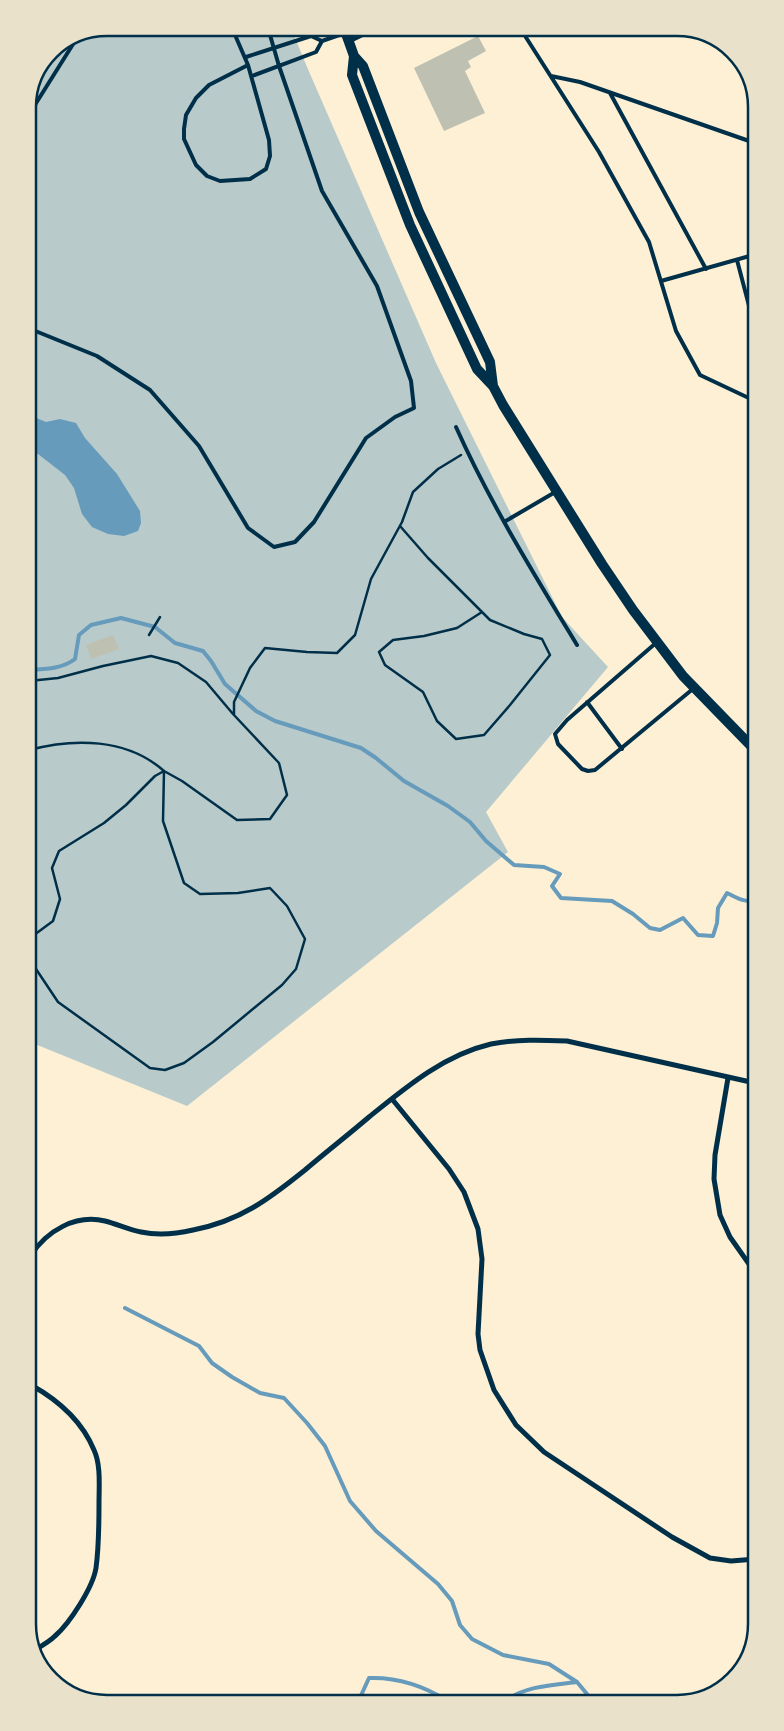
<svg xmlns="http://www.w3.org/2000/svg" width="784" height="1731" viewBox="0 0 784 1731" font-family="'Roboto Condensed',sans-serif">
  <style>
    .green { fill: #b9caca }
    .water { fill: #669bbc }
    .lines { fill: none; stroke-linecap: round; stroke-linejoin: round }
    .stream { stroke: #669bbc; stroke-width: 4 }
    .building { fill: #bec0b2 }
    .path { stroke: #003049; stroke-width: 2.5 }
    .service { stroke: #003049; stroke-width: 4 }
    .minor { stroke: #003049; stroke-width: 5 }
    .secondary { stroke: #003049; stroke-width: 10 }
    .rim { fill: none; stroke: #003049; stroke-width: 2.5 }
  </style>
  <rect width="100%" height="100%" fill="#fdf0d5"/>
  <path class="green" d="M107,28h184l16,39 129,296 126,254 46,50 -122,145 22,40 -321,254 -157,-64 -2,-940 23,-51z"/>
  <path class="water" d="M29,415l17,7 14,-3 16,4 9,15 32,36 23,37 1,12 -3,8 -14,5 -16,-2 -16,-7 -10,-13 -8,-26 -9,-13 -36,-28z"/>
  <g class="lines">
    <path class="stream" d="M29,670c16,-1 33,-1 46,-11l4,-24 12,-10 30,-7 34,9 20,16 28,8 8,10 14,23 31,27 19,10 86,27 15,10 28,23 44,25 22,16 16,19 28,24 30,2 16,7 -8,12 9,12 51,3 21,13 17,14 10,2 23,-12 15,17 15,1 4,-13 1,-15 9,-15c9,4 19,11 27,6
      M125,1308l74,38 13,17 20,14 28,16 24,5 23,25 18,23 25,55 26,30 62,53 14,17 8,24 12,14 31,16 46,9 28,18
      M505,1701c20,-15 48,-16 72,-19l15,18
      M358,1702l11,-24c28,-1 55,8 79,23"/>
  </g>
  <path class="building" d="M478,36l8,15 -18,10 3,6 -6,4 20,42 -41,18 -30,-63z
    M113,635l6,14 -28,10 -5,-14z"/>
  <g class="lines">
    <path class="path" d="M400,526l28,32 62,62 34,14 18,5 8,16 -40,50 -26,30 -28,4 -19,-18 -14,-29 -38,-27 -6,-13 14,-12 31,-4 33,-8 25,-16
      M149,635l11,-18
      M29,681l29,-3 45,-12 48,-10 27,7 28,19 27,32
      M29,750c45,-12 98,-12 135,21l-1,50 21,62 16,11 38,-1 32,-5 17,18 18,33 -9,30 -14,16 -69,57 -29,21 -19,7 -15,-2 -92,-66 -28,-42
      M30,938l23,-17 7,-22 -8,-31 7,-17 45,-28 22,-18 29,-29 9,-5 18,10 55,39 33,-1 17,-24 -8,-32 -45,-48v-13l16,-34 15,-20 42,4 30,1 18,-18 16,-56 31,-57 11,-30 25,-23 23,-14"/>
    <path class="service" d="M232,28l16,37 21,75 1,16 -4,13 -16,10 -30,2 -13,-5 -11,-11 -12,-26v-10l2,-14 10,-17 13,-13 39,-20
      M520,28l79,124 50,90 27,89 24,44 53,25
      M246,57l65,-21 11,5
      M252,76l64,-24 6,-11 23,-8
      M551,76l29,6 172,60
      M610,93l96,176
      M28,116l47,-75
      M737,260l16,61
      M661,281l92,-26
      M28,328l69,28 53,34 49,56 49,82 26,19 21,-5 19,-20 52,-84 29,-21 19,-9 -3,-27 -34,-95 -55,-95 -43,-125 -11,-38
      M456,427c34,76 78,147 121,218
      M504,522l53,-31
      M657,642l-90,78 -12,14 3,10 24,25 6,2 7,-1 99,-82
      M587,702l35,47"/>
    <path class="minor" d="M349,41l27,-13
      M728,1078l-13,77 -1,24 6,36 10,22 26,37
      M392,1099l57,70 15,23 14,37 4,30 -4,75 2,16 14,40 22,35 28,27 128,85 38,21 21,3 25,-2
      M31,1255c16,-24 44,-41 74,-34 12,3 24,9 36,11 18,4 35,2 52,-2 47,-9 76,-31 112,-60 21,-18 43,-35 64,-53 37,-30 75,-62 122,-73 25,-5 51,-4 76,-3l188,42
      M31,1385c27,15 51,36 63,65 7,15 5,36 5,53 0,21 0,43 -3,65 -3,19 -26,55 -41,68 -6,6 -15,11 -22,15"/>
    <path class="secondary" d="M344,28l10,28 9,10 56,146 71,150 3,24
      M354,56l-2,19 58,150 67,144 16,17 10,19 99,159 31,46 50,66 71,73"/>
  </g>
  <path d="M0 0H784V1731H0ZM107 36H677A71 71 0 0 1 748 107V1624A71 71 0 0 1 677 1695H107A71 71 0 0 1 36 1624V107A71 71 0 0 1 107 36Z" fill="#e9e1ca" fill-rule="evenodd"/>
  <path class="rim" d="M107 36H677A71 71 0 0 1 748 107V1624A71 71 0 0 1 677 1695H107A71 71 0 0 1 36 1624V107A71 71 0 0 1 107 36Z"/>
</svg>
